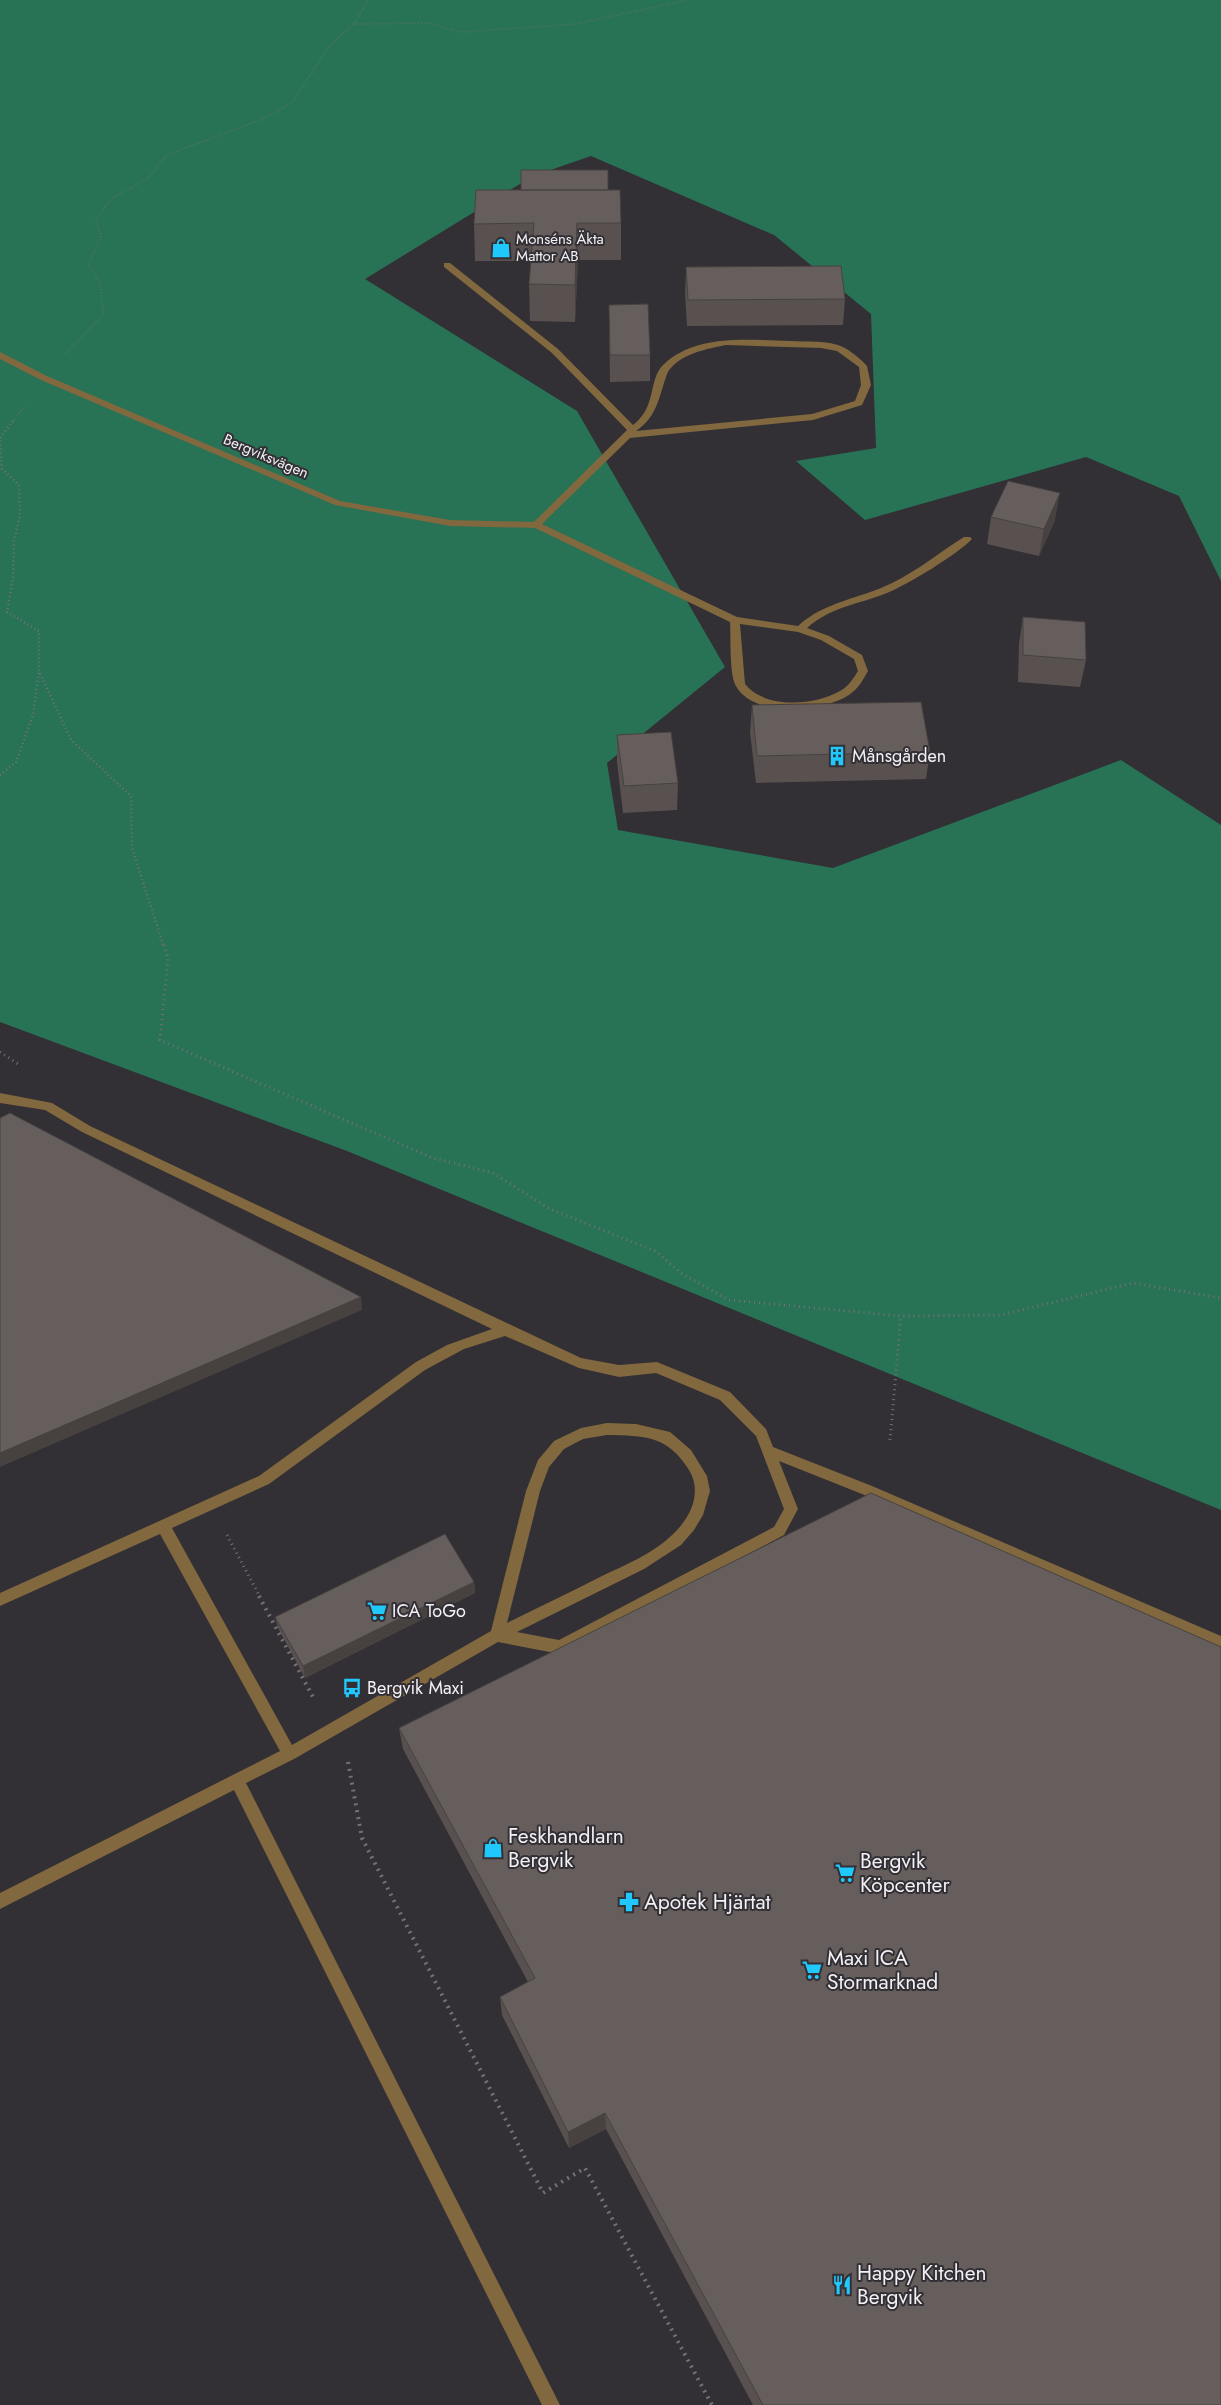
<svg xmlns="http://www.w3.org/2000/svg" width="1221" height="2405" viewBox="0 0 1221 2405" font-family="Jost,sans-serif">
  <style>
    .forest { fill: #287356 }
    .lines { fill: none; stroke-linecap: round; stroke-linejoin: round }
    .path-far3 { stroke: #737176; stroke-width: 2; stroke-dasharray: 0.5 2.5; stroke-linecap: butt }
    .path-far2 { stroke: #737176; stroke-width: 2.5; stroke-dasharray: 1 3; stroke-linecap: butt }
    .path-far1 { stroke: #737176; stroke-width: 3; stroke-dasharray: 1 4; stroke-linecap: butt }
    .path { stroke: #737176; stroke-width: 4; stroke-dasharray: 2 5; stroke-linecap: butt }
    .lane { fill: #81683e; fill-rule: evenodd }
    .street { fill: #81683e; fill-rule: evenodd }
    .wall { fill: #58514f }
    .shaded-wall { fill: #474240 }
    .building { fill: #665e5c; stroke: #474240 }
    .labels { text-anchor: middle; stroke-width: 4; stroke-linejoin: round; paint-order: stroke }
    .far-poi-label { font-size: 15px; fill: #f2f0f4; stroke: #322f35; text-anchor: start }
    .far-street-label { font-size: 15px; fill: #f2f0f4; stroke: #322f35 }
    .poi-label { font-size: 18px; fill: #f2f0f4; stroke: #322f35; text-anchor: start }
    .near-poi-label { font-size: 21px; fill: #f2f0f4; stroke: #322f35; text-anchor: start }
  </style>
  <rect width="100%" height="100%" fill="#322f35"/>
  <path class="forest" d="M0,0h1221v581l-42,-85 -93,-39 -221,63 -69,-59 80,-13 -5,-134 -97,-79 -183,-79 -58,20 -168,103 212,132 148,256 -118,96 11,67 215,38 288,-108 100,65v685l-874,-359 -347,-129z"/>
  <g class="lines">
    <path class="path-far3" d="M354,24l14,-24
      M66,353l37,-38 -3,-34 -12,-16 13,-28 -5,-17 15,-21 36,-20 20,-24 93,-35 32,-17 37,-57 25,-22 75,-1 31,9 116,-8 111,-24
      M12,423l13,-18"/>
    <path class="path-far2" d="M13,421l-13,17 2,31 17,16 1,30 -6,26 -1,37 -6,34 32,19v40l32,69 60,56 1,52 32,99
      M0,775l16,-13 17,-47 6,-44"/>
    <path class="path-far1" d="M164,945l4,14 -8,81 270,117 63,16 57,36 105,42 26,22 48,27 172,16 100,-1 132,-32 88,15
      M0,1052l18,12
      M890,1440l11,-124
      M227,1535l33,62"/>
    <path class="path" d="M259,1596l55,103
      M348,1762l14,76 181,355 42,-25 127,237"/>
    <path class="lane" d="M444,263h6l108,86 75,76c24,-18 15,-45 30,-60 33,-32 85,-25 127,-24 17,1 38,-1 53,6 8,4 19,13 24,19l4,19 -9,20 -49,15 -183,18 -88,86 195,93 61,9c27,-25 62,-27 94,-43 25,-12 48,-31 72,-46h6l2,2c-14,15 -65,46 -85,54 -27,11 -57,14 -80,35l22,8 33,19 6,16c-5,9 -10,18 -19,24 -26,17 -96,23 -113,-9 -7,-11 -5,-50 -6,-64l-197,-95v-4l94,-93 -75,-77 -108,-86zM726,345l95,3 16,3 22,16 2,18 -6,16 -43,13 -176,17c18,-12 22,-28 28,-48 2,-5 3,-11 6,-14 13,-16 37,-20 56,-24zM740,624l58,8 23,8 33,19 4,12c-5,8 -10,16 -18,20 -26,15 -75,18 -95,-7z
      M0,1093l52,10 38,23 491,232 38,7 38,-3 73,30 36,37 7,18 99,39 349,150v14l-359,-156 -83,-33 19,48 -14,26 -224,119 -62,-12 -204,117 -48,24 314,622h-18l-308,-615 -234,119v-16l280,-142 -120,-217 -160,72v-13l259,-117 157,-114 31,-17 45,-16 -410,-197 -37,-22 -45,-7zM505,1336l74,32 40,9 37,-4 64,27 36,36 28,73 -10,18 -215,113 -42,-8 127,-63 37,-24 13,-15 9,-15 7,-24 -3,-15 -16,-26 -21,-18 -34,-8 -29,-1 -26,5 -27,13 -16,19 -12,31 -35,140 -199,114 -120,-217 97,-44 156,-114 39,-21zM607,1435c38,1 60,0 82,35 14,23 1,49 -18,66 -19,18 -46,29 -69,40 -31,16 -63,31 -95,47l33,-132 9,-24 15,-18 19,-10z"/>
    <path class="street" d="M0,352l47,24 293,125 110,19 86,2 5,3 -5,3 -86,-2 -115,-21 -294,-125 -41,-21z"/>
  </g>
  <path class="wall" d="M608,190l13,33v37h-43l-3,62 -45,-1 -1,-37 2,-23h-56l-1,-37z
    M686,267l159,32 -2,26 -156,1 -2,-32z
    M609,305l41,50v26l-40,1z
    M991,517l64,3 -16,36 -52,-12z
    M1023,617l63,43 -6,27 -62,-5 1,-38z
    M752,705l178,47 -4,27 -170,4 -6,-51z
    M617,735l61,48 -1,27 -54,3 -6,-51z
    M474,1582l1,11 -170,85 -27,-50 -3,-11z
    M399,1728l822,677h-468l-147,-276 -37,19 -67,-133 -2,-18 28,-15 -125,-233z"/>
  <path class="shaded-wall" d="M577,223l1,37 -3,62v-37z
    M1060,493l-5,27 -16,36 5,-27z
    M361,1297l1,13 -362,157v-14z
    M474,1582l1,11 -170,85 -2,-12z
    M605,2113l1,16 -37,19 -1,-16z"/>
  <path class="building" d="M521,170h87v20h-87z
    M476,190h144l1,33h-44l-2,62 -46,-1 5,-61 -60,1z
    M841,266l4,33 -157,1 -2,-33z
    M648,304l2,51h-40l-1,-50z
    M1008,481l52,12 -16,36 -53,-12z
    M1023,617l62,5 1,38 -63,-5z
    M921,702l9,50 -173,4 -5,-51z
    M671,732l7,51 -54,3 -7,-51z
    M10,1113l351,184 -361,156v-335z
    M871,1493l350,154v758h-458l-158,-292 -37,19 -68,-135 35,-19 -136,-250z
    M445,1534l29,48 -171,84 -28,-49z"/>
  <defs>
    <symbol id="shop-bare" viewBox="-9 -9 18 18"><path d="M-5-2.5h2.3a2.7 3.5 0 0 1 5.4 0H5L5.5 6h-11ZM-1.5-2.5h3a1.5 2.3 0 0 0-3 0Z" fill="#20c9fd" stroke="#322f35" stroke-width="2.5" paint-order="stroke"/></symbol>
    <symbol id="building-bare" viewBox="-9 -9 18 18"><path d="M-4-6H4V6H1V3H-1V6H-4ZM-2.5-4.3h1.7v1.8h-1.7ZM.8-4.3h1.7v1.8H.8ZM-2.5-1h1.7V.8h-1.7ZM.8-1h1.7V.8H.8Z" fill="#20c9fd" stroke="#322f35" stroke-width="2.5" paint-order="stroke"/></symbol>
    <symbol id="supermarket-bare" viewBox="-9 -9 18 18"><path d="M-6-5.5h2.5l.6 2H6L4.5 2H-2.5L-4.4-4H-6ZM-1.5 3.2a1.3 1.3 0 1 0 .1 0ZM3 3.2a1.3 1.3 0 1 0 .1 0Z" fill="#20c9fd" stroke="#322f35" stroke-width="2.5" paint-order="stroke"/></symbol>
    <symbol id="bus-bare" viewBox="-9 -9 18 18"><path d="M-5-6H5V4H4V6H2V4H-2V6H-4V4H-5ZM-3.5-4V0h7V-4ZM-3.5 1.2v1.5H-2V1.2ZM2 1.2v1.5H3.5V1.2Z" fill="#20c9fd" stroke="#322f35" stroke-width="2.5" paint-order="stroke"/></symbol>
    <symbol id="pharmacy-bare" viewBox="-9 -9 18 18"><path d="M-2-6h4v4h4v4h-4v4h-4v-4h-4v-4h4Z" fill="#20c9fd" stroke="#322f35" stroke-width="2.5" paint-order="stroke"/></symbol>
    <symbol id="restaurant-bare" viewBox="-9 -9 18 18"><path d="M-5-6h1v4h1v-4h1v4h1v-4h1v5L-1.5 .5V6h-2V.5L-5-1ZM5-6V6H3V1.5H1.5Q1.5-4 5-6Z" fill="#20c9fd" stroke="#322f35" stroke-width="2.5" paint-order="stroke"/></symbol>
  </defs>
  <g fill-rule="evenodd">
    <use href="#shop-bare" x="487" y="234" width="28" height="28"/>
    <use href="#building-bare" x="823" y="742" width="28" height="28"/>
    <use href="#supermarket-bare" x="363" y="1597" width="28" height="28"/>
    <use href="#bus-bare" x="338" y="1674" width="28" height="28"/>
    <use href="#shop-bare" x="479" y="1834" width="28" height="28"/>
    <use href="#supermarket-bare" x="831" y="1859" width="28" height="28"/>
    <use href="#pharmacy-bare" x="615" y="1888" width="28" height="28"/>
    <use href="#supermarket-bare" x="798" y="1956" width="28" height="28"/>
    <use href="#restaurant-bare" x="828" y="2271" width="28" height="28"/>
  </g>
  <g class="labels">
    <g class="far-poi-label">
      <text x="516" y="244">Monséns Äkta<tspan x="516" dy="17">Mattor AB</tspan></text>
    </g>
    <g class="far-street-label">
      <text transform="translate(266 456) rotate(23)" y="5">Bergviksvägen</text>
    </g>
    <g class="poi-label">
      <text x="852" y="762">Månsgården</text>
      <text x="392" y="1617">ICA ToGo</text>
      <text x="367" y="1694">Bergvik Maxi</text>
    </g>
    <g class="near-poi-label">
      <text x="508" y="1843">Feskhandlarn<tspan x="508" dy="24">Bergvik</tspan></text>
      <text x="860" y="1868">Bergvik<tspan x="860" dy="24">Köpcenter</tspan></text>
      <text x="644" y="1909">Apotek Hjärtat</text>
      <text x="827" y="1965">Maxi ICA<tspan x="827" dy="24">Stormarknad</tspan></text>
      <text x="857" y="2280">Happy Kitchen<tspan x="857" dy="24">Bergvik</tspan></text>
    </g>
  </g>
</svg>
